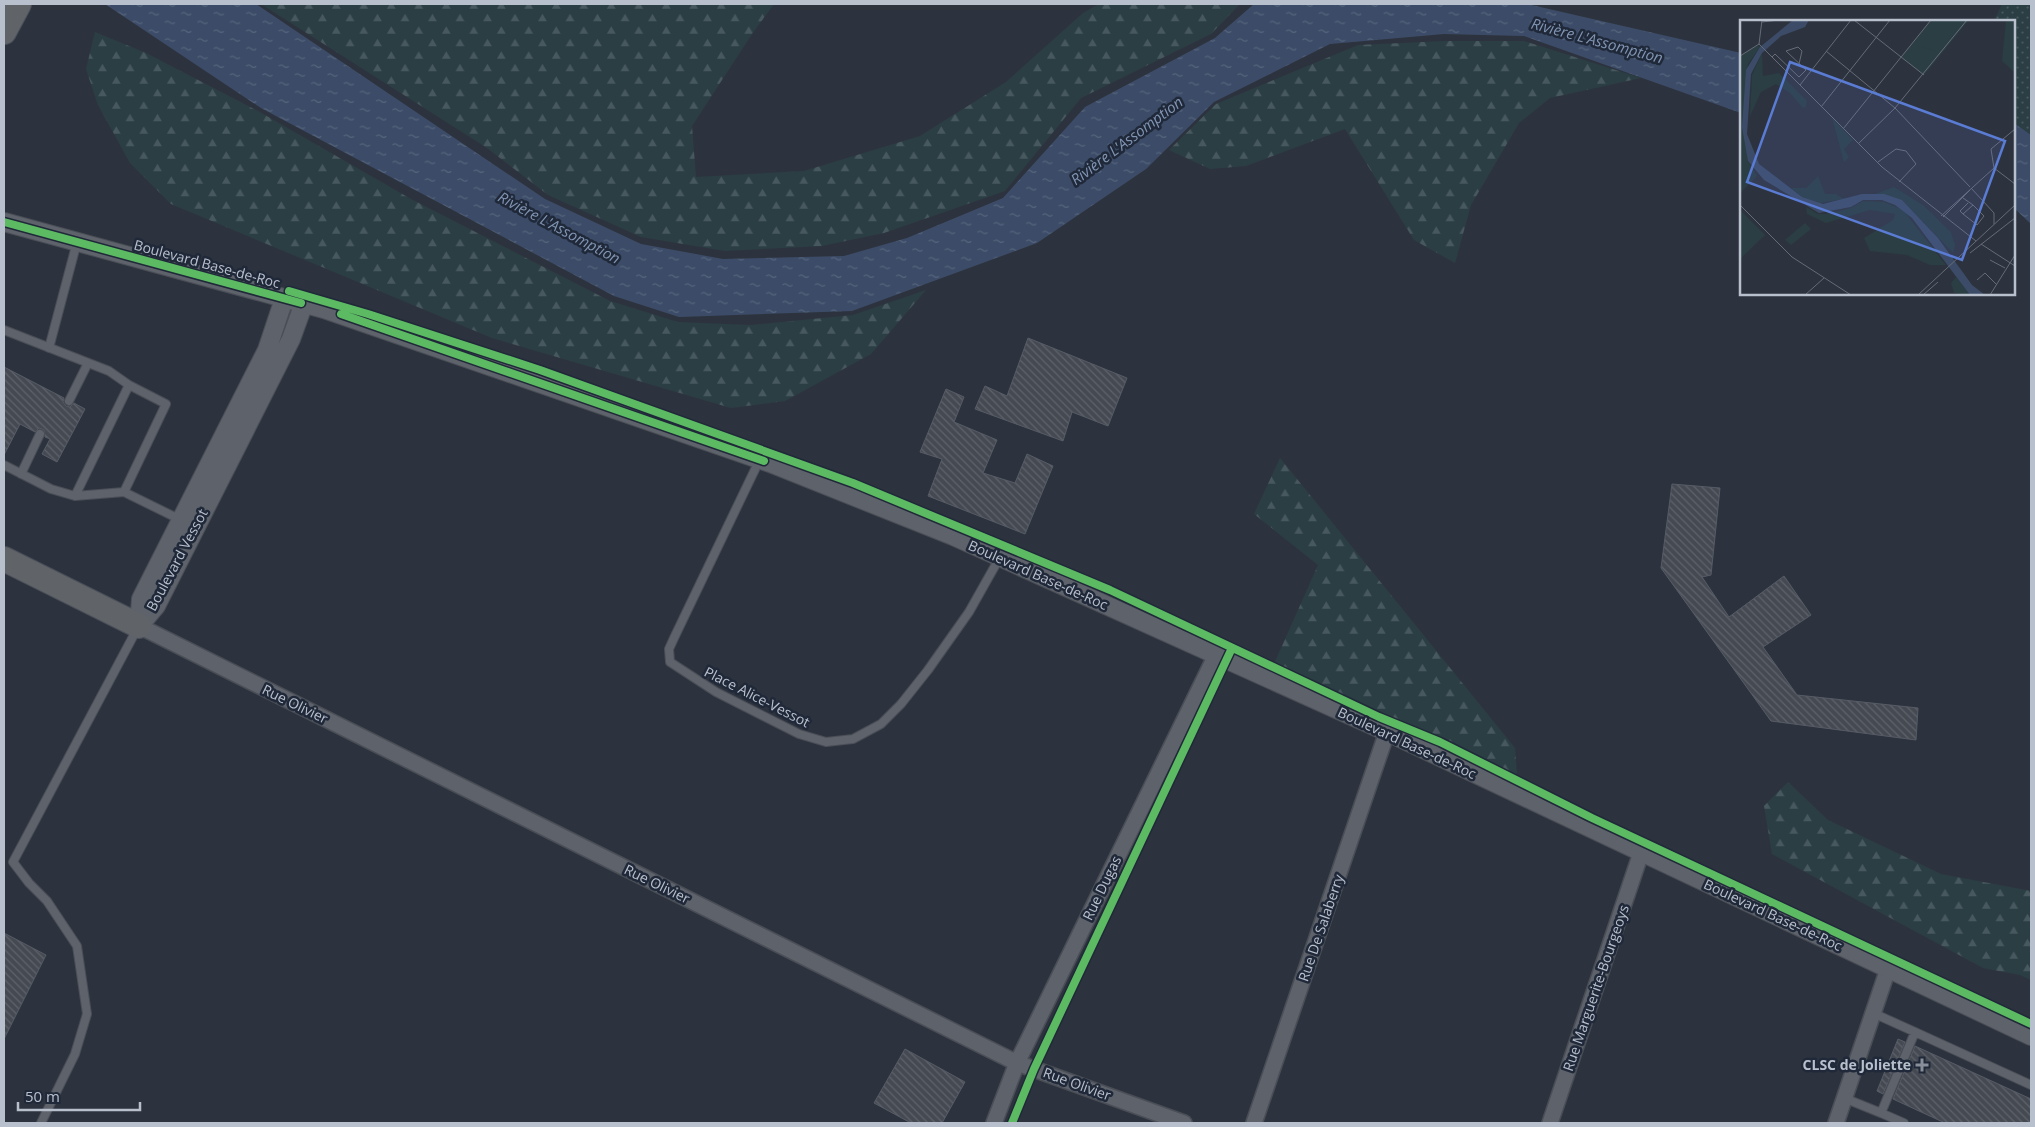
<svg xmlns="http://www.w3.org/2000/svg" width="2035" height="1127" viewBox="0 0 2035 1127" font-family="'Open Sans',sans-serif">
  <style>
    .forest { fill: url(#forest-firs) }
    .park { fill: url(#park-dots) }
    .water { fill: url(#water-ripples) }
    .building { fill: url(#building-back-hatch); stroke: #565b65 }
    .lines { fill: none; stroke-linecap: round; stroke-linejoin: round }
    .service-casing { stroke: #4a4e56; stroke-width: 10 }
    .minor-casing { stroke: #4a4e56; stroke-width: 18 }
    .tertiary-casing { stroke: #4a4e56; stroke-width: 20 }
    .trunk-casing { stroke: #4a5059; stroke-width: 26 }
    .service { stroke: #5e626b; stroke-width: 8 }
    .minor { stroke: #5e626b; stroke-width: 15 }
    .tertiary { stroke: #5e626b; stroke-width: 18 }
    .trunk { stroke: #606368; stroke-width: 24 }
    .cycleway-casing { stroke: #202939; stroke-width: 11 }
    .cycleway { stroke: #5cba63; stroke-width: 8 }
    .poi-dot { fill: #888f9b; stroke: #202939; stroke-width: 2 }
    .labels { text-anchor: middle; stroke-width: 5; stroke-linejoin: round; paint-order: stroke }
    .street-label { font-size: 14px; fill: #b9c0cd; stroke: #202939 }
    .poi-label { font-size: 14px; font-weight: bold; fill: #b9c0cd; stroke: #202939; text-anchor: end }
    .water-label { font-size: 15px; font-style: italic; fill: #8195b3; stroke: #202939 }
    .inset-road { fill: none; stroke: #656b77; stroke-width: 1 }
    .view { fill: #5b7cd4; fill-opacity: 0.15; stroke: #5b7cd4; stroke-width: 2.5 }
    .inset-edge { fill: none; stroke: #b9c0cd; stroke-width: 2.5 }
  </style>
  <defs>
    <pattern id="forest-firs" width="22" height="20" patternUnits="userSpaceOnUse" patternTransform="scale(1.25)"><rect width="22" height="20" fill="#2a3e44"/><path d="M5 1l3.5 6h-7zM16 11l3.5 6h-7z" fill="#47585e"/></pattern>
    <pattern id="park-dots" width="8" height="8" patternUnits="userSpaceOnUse" patternTransform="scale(1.25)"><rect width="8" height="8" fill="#2a3e44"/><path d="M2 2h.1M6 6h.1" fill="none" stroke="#47585e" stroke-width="1.8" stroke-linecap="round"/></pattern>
    <pattern id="water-ripples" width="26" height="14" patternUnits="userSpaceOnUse" patternTransform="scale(1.25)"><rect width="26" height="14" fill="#3c4c68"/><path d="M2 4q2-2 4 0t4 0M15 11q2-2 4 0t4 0" fill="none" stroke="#56647c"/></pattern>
    <pattern id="building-back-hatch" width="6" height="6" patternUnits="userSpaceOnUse" patternTransform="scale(1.25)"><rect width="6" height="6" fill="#454a52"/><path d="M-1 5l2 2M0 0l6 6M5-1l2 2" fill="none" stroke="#5e626a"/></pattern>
  </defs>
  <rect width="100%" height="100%" fill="#2d333e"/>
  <path class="forest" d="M261,4h513l-22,30 -60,92 4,51 108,-6 116,-35 86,-54 77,-69 16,-9h141l-29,30 -130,64 -76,93 -121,42 -62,13 -97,5 -84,-14 -93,-42 -61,-47z
    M95,32l51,21 112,58 153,88 199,102 68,21 73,3 102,-10 73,-25 -55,64 -86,47 -54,7 -239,-70 -321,-134 -41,-41 -32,-58 -12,-36z
    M1445,41h79l117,37 -91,20 -31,25 -48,82 -16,58 -41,-23 -69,-111 -99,37 -36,3 -41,-19 47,-46 142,-59z
    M1280,458l235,290 3,41 -248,-116 48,-108 -64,-51z
    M1788,782l40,38 113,54 90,17v89l-11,-5 -37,-7 -211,-114 -8,-48z"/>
  <path class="park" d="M2002,4h29v131l-17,-12v-102h-20z"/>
  <path class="water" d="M105,4h151l289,195 96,45 82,15 121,-3 63,-18 96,-40 82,-91 130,-69 39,-34h273l214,49v60l-217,-77 -80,-2 -114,10 -116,58 -68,67 -109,74 -185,68 -173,6 -65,-21 -353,-188z
    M2014,123l17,12v89l-17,-16z"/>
  <path class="building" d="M1028,338l99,40 -19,48 -36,-14 -9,29 -88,-32 10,-23 22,10z
    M4,367l60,31 -1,4 3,4 4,1 4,-4 11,6 -28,53 -15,-8 8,-15 -5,-2 -1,-7 -5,-2 -4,4 -15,-8 -16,31z
    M946,389l18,8 -10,25 43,18 -14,33 32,10 12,-29 26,12 -28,68 -97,-38 14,-37 -22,-7z
    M1672,484l48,4 -9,87 -9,2 27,40 55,-41 27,39 -48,32 34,48 121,13 -2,32 -145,-19 -110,-153z
    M4,933l42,22 -42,84z
    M1898,1039l7,3 -22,52 -6,-3z
    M1915,1046l116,53v24h-86l-52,-24z
    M905,1049l60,33 -23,41h-31l-37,-20z"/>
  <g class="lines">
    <defs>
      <path id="service" d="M4,330l105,41 20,14
        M49,348l28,-106
        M69,401l19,-38
        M760,459l-86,179 -5,11 1,13 46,30 83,42 27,8 27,-3 28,-15 20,-20 27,-34 41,-58 31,-55
        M4,465l47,24 24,7
        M21,474l19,-40
        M124,492l42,-88 -37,-19 -54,111 49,-4 57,28
        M1873,1013l42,19
        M1844,1098l37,15
        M41,1123l34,-69 12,-40 -10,-68 -30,-45 -18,-18 -16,-21 124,-233
        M1904,1123l-23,-10 34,-81 116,53"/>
      <path id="minor" d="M139,626l878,437 167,60
        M994,1123l23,-60 199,-408
        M1254,1123l133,-391
        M1550,1123l91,-270
        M1836,1123l52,-154"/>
      <path id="tertiary" d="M4,222l320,87 446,154 183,73 434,196 644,304
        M139,626l17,-20 135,-267 13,-36
        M139,626l2,-27 126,-249 17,-51"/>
      <path id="trunk" d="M4,32l15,-28
        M4,559l135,67"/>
    </defs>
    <use href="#service" class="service-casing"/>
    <use href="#minor" class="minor-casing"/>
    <use href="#tertiary" class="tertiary-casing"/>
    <use href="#trunk" class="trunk-casing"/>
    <use href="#service" class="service"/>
    <use href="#minor" class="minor"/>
    <use href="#tertiary" class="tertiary"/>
    <use href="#trunk" class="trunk"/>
    <defs>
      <path id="cycleway" d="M4,222l297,81
        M289,291l79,23 172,56 313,113 257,107 269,127 61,25 152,76 439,206
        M341,314l423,147
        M1012,1123l22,-54 198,-421"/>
    </defs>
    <use href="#cycleway" class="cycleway-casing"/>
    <use href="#cycleway" class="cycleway"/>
  </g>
  <path class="poi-dot" d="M1919.5 1057.5h5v5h5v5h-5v5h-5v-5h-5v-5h5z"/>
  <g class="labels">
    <g class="street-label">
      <text transform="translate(207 264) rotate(15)" y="5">Boulevard Base-de-Roc</text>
      <text transform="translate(177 560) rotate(-62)" y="5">Boulevard Vessot</text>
      <text transform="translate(1038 575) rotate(24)" y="5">Boulevard Base-de-Roc</text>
      <text transform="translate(757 697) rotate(27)" y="5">Place Alice-Vessot</text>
      <text transform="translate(295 704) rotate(26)" y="5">Rue Olivier</text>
      <text transform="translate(1407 743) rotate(25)" y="5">Boulevard Base-de-Roc</text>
      <text transform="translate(657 884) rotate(26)" y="5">Rue Olivier</text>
      <text transform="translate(1102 888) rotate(-64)" y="5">Rue Dugas</text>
      <text transform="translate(1773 915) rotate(25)" y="5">Boulevard Base-de-Roc</text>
      <text transform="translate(1321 928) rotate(-71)" y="5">Rue De Salaberry</text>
      <text transform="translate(1596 988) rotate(-71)" y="5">Rue Marguerite-Bourgeoys</text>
      <text transform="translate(1077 1084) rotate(20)" y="5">Rue Olivier</text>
    </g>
    <g class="poi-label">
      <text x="1911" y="1070">CLSC de Joliette</text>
    </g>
    <g class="water-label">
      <text transform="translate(1597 41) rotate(15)" y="5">Rivière L'Assomption</text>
      <text transform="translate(1127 141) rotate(-37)" y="5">Rivière L'Assomption</text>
      <text transform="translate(559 228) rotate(28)" y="5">Rivière L'Assomption</text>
    </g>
  </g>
  <g transform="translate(1740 20)">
    <rect width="275" height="275" fill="#2d333e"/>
    <path d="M266,0h9v53l-13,-12zM22,33l1,23 16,-3 28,28 -1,6 -3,1 -13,-15 -14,-9 -15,8 -11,24 2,-41zM92,98l21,22 -9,9 5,8 -5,5zM78,156l7,18h11l8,5 -24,4 -18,-6 -11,-9h15zM154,167l29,18 28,27 4,13 -2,8 -51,-53 -27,-6zM123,181l21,1 19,8 43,55h-16l-23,-10 -37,-4 -6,-13 29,-18 2,-6 -25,-4 -44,13 -19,-9 -1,-7 12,7h8l25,-6zM216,257l14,18 -16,-2 -3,-10z" fill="#2a3e44"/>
    <path d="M0,190l25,25 -25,24zM65,203l6,6 -20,16 -6,-5z" fill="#2a3e44"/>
    <path d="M191,0l37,1 -44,54 -23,-18zM17,25l3,2 -12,17 -3,44 3,53 9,15 -17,17v-137z" fill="#2a3e44"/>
    <path d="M194,0h28l1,1 -13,18h-4l-15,-15zM180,26l17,6 -13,19 -16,-14 3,-8z" fill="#2a3e44"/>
    <path d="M53,0h16l-4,7 -24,9 -19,17 -11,21 -4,60 12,30 43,33 21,7 39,-10h22l18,6 36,38 34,47 13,10h-15l-58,-77 -17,-13 -13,-5h-19l-12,7 -32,6 -55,-33 -16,-19 -6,-34 4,-57 14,-23z" fill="#3c4c68"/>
    <path class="inset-road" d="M114,0l70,55M22,2l17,-2M19,24l123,123 94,74M19,24l3,-24M86,31l69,57 75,79M0,36l19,-12M32,37l3,-3 24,23 7,-7 -20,-19 12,-4 4,4 -3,13M60,65l51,-65M81,87l69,-87M103,109l88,-109M118,124l37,-36 72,-88M138,142l18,-13 10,2 10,13 -17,18M254,148l21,16M231,168l23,25v11M223,178l10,7 -10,9 -3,-3 8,-8M0,185l52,52 59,38M223,194l14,11 7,-9 -11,-11M201,196l53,-48 -3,-19 24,-20M203,197l27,-27M241,224l34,22M230,233l45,-35M250,240l15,8M237,260l8,-7 12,12M65,275l19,-17M178,275l97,-90M183,275l15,-13M250,275l25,-40"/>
    <path class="view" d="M50,42l215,79 -43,119 -215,-78z"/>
    <rect width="275" height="275" class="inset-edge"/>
  </g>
  <rect width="2035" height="1127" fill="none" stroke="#b9c0cd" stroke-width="10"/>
  <path d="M18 1102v8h122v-8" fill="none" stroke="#b9c0cd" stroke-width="2.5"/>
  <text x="25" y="1102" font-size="15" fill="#b9c0cd" stroke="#202939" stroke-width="4" paint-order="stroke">50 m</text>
</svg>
